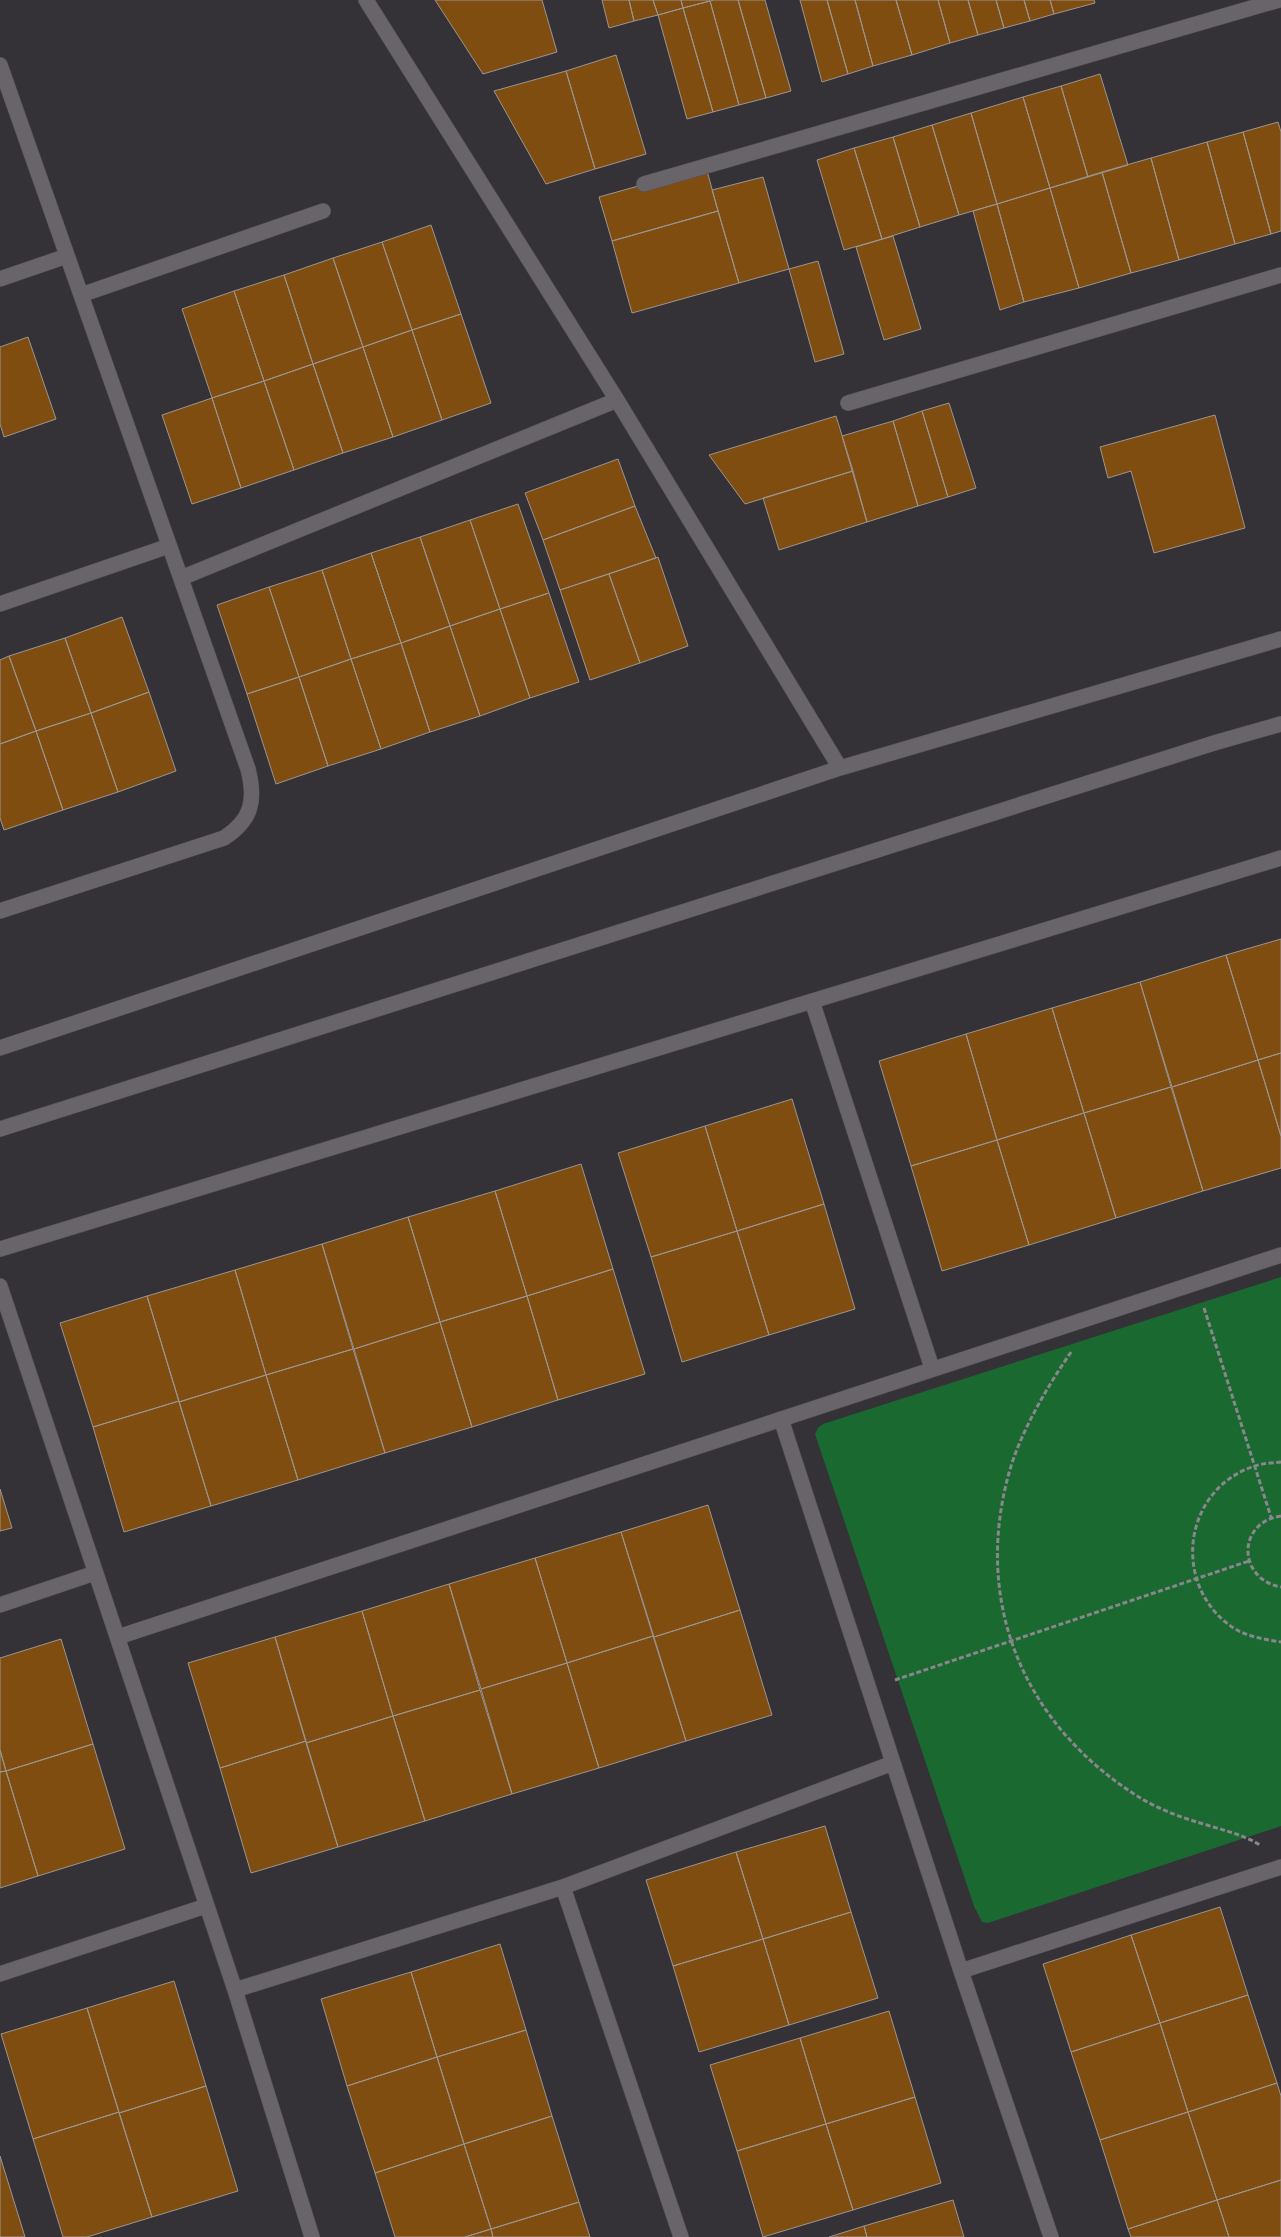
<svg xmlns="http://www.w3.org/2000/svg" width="1281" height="2237" viewBox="0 0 1281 2237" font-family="Signika,sans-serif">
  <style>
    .green { fill: #1a6930 }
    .building { fill: #804d11; stroke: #9b9591 }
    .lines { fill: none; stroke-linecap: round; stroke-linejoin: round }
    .street-casing { stroke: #545255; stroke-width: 16 }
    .secondary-casing { stroke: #545255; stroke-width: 16 }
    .path { stroke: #89878b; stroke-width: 3; stroke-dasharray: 5 2.5; stroke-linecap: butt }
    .street { stroke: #68646a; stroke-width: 15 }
    .secondary { stroke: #68646a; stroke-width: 15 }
  </style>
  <rect width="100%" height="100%" fill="#353237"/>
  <path class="green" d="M1281,1277v549l-293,97 -6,-1 -8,-16 -159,-472 3,-6 5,-4z"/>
  <path class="building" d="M435,0h107l15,52 -74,22z
    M602,0h27l5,21 -25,7z
    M629,0h24l5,15 -24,6z
    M653,0h28l2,8 -25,7z
    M681,0h28l1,1 -27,7z
    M714,0h24l28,98 -27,7 -29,-104z
    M738,0h27l26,91 -25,7z
    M800,0h27l21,74 -26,8z
    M827,0h28l18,66 -25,8z
    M855,0h41l16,55 -39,11z
    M896,0h42l12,43 -38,12z
    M938,0h30l10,35 -28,8z
    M968,0h28l8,28 -26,7z
    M996,0h28l6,21 -26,7z
    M1024,0h26l4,14 -24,7z
    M1050,0h44l1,3 -41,11z
    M710,1l29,104 -26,7 -30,-104z
    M683,8l30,104 -26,7 -29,-104z
    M616,55l30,99 -51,15 -29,-98z
    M566,71l29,98 -49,15 -52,-93z
    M1100,74l28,91 -40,12 -27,-91z
    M1061,86l27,91 -38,11 -27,-91z
    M1023,97l27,91 -53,16 -26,-91z
    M971,113l26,91 -38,11 -27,-90z
    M1278,122l3,10v99l-10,3 -28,-102z
    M932,125l27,90 -39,12 -27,-90z
    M1243,132l28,102 -36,10 -28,-102z
    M893,137l27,90 -38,12 -28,-91z
    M1207,142l28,102 -56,16 -28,-102z
    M854,148l28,91 -38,11 -27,-90z
    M1151,158l28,102 -48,13 -29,-101z
    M706,167l12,44 -106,30 -13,-44z
    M1102,172l29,101 -52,15 -29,-100z
    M763,177l26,92 -50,14 -27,-93z
    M1050,188l29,100 -55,14 -27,-98z
    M997,204l27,98 -24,8 -27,-99z
    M718,211l21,72 -107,30 -20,-72z
    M431,225l30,89 -49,16 -30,-88z
    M893,236l28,93 -37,11 -28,-93z
    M382,242l30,88 -49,17 -30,-89z
    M333,258l30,89 -50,17 -29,-89z
    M818,261l26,93 -29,8 -26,-93z
    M284,275l29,89 -49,17 -30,-90z
    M234,291l30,90 -52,17 -30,-89z
    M461,314l30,89 -49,17 -30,-90z
    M412,330l30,90 -49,17 -30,-90z
    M28,337l28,82 -52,18 -4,-13v-77z
    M363,347l30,90 -50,16 -30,-89z
    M313,364l30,89 -49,17 -30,-89z
    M264,381l30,89 -53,18 -29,-90z
    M212,398l29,90 -49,16 -30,-89z
    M949,403l27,85 -28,9 -26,-86z
    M922,411l26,86 -30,9 -25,-85z
    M1215,415l30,113 -91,25 -23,-82 -23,7 -8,-31z
    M836,416l17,55 -108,33 -36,-49z
    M893,421l25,85 -51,16 -25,-86z
    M618,459l17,47 -92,34 -18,-47z
    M853,471l14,51 -88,28 -16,-52z
    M518,504l31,89 -49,16 -30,-89z
    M635,506l21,52 -96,32 -17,-50z
    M470,520l30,89 -50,17 -30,-89z
    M420,537l30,89 -49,17 -30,-90z
    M371,553l30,90 -50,16 -29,-89z
    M658,557l30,89 -48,17 -31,-89z
    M322,570l29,89 -52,18 -30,-90z
    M609,574l31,89 -50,17 -30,-90z
    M269,587l30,90 -52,17 -30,-89z
    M549,593l30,89 -49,16 -30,-89z
    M500,609l30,89 -50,18 -30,-90z
    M122,617l27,75 -58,21 -26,-75z
    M450,626l30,90 -50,16 -29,-89z
    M65,638l26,75 -55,18 -27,-75z
    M401,643l29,89 -49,17 -30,-90z
    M9,656l27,75 -36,13v-84z
    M351,659l30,90 -53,17 -29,-89z
    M299,677l29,89 -52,18 -29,-90z
    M149,692l27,79 -58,21 -27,-79z
    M91,713l27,79 -55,18 -27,-79z
    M36,731l27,79 -59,20 -4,-12v-74z
    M1281,939v114l-23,7 -32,-105z
    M1226,955l32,105 -86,27 -32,-105z
    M1140,982l31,105 -87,26 -32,-105z
    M1052,1008l32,105 -87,27 -31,-106z
    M966,1034l31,106 -86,26 -32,-105z
    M1281,1053v83l-23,-76z
    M1258,1060l23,76v32l-78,23 -31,-104z
    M1171,1087l32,104 -87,27 -32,-105z
    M792,1099l32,105 -87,27 -32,-105z
    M1084,1113l32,105 -87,27 -32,-105z
    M705,1126l32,105 -86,26 -33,-104z
    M997,1140l32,105 -87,26 -31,-105z
    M581,1164l32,105 -86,27 -32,-105z
    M495,1191l32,105 -87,26 -32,-105z
    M824,1204l31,105 -86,26 -32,-104z
    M408,1217l32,105 -86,27 -32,-105z
    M737,1231l32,104 -87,27 -31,-105z
    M322,1244l31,105 -87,26 -31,-105z
    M613,1269l32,105 -87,26 -31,-104z
    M235,1270l31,105 -87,27 -32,-106z
    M147,1296l32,105 -86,26 -33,-104z
    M527,1296l31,104 -86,27 -32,-105z
    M440,1322l32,105 -87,26 -31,-104z
    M353,1349l32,104 -87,27 -32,-105z
    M266,1375l32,105 -87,26 -32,-104z
    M179,1401l32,105 -87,26 -31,-105z
    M0,1489l12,39 -12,3z
    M708,1505l32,105 -86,27 -33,-105z
    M621,1532l32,104 -86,27 -32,-105z
    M535,1558l32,105 -86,26 -32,-105z
    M449,1584l31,106 -87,26 -31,-105z
    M740,1610l32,105 -86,26 -32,-104z
    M362,1611l31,105 -87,27 -31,-106z
    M653,1636l33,105 -87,27 -32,-105z
    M275,1637l31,104 -86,27 -32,-105z
    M61,1639l32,105 -87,27 -6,-21v-92z
    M567,1663l32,105 -87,26 -31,-105z
    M480,1690l32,104 -87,27 -32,-105z
    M393,1716l32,105 -87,26 -32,-104z
    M306,1741l32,106 -87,26 -31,-105z
    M93,1744l32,105 -87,27 -32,-105z
    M0,1750l6,21 -6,1z
    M6,1771l32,105 -38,12v-116z
    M825,1826l26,86 -88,27 -27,-87z
    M736,1852l27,87 -90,27 -27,-86z
    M1220,1907l28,88 -88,28 -29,-88z
    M851,1912l27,86 -89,27 -26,-86z
    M1131,1935l29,88 -89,29 -28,-88z
    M763,1939l26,86 -90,27 -26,-86z
    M500,1944l26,86 -89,27 -26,-85z
    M411,1972l26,85 -90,29 -26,-87z
    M174,1981l32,105 -87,27 -32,-105z
    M1248,1995l29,88 -89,29 -28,-89z
    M87,2008l32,104 -86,27 -32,-105z
    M889,2011l26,86 -89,27 -26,-86z
    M1160,2023l28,89 -88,28 -29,-88z
    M526,2030l26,86 -88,28 -27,-87z
    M800,2038l26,86 -89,27 -27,-86z
    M437,2057l27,87 -89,29 -28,-87z
    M1277,2083l4,13v84l-64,20 -29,-88z
    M206,2086l32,105 -86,26 -33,-104z
    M915,2097l26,86 -88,27 -27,-86z
    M119,2112l33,105 -65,20h-24l-30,-98z
    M1188,2112l29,88 -89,29 -28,-89z
    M552,2116l27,86 -88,27 -27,-85z
    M826,2124l27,86 -90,27 -26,-86z
    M464,2144l27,85 -26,8h-70l-20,-64z
    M0,2156l25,81h-25z
    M1281,2180v57h-52l-12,-37z
    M953,2200l11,37h-97l-3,-11z
    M1217,2200l12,37h-98l-3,-8z
    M579,2202l11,35h-97l-2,-8z
    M864,2226l3,11h-38z
    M491,2229l2,8h-28z"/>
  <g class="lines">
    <defs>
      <path id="street" d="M366,0l251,400 223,368
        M0,65l248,704c8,31 4,51 -24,69l-224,73
        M644,184l635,-184
        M0,279l67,-23
        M81,295l242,-84
        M848,403l433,-128
        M181,578l436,-178
        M0,604l169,-58
        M812,1001l120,367
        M0,1048l840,-280 441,-129
        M0,1249l1281,-391
        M0,1286l235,704 77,247
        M781,1419l180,552 90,266
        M0,1605l95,-32
        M118,1637l1163,-382
        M563,1887l118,350
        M961,1971l320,-104
        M0,1974l206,-68
        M235,1990l328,-103 330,-124"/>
      <path id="secondary" d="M0,1129l1214,-386 67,-19"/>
    </defs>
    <use href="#street" class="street-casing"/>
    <use href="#secondary" class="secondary-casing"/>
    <path class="path" d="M1204,1308l67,209
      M1071,1352c-24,35 -51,81 -62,121 -36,129 14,249 125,321 23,15 48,24 73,31 19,6 37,10 53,20
      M1281,1462c-8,1 -18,1 -26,4 -70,22 -84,114 -27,158 15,12 34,15 53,18
      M1281,1516c-44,6 -44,63 0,71
      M895,1680l354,-119"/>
    <use href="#street" class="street"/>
    <use href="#secondary" class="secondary"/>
  </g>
</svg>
